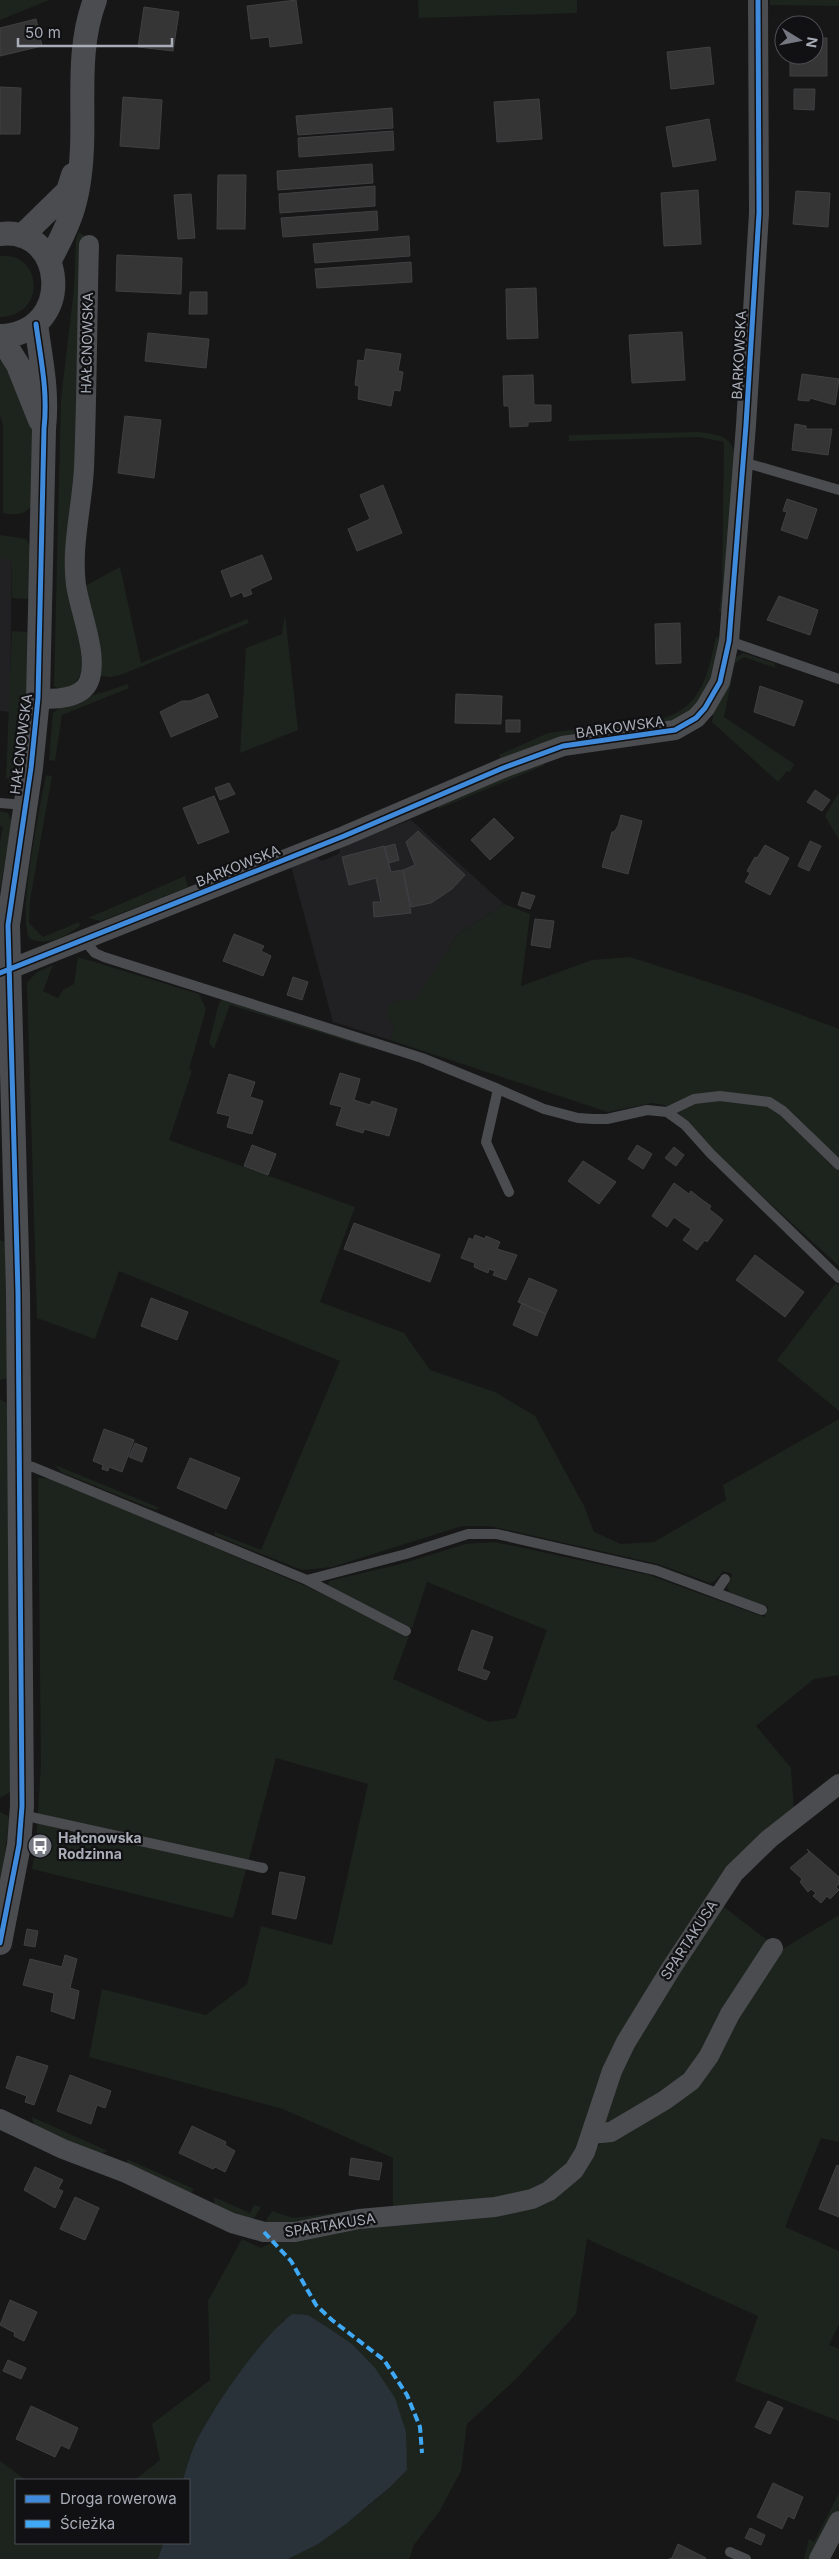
<svg xmlns="http://www.w3.org/2000/svg" width="839" height="2559" viewBox="0 0 839 2559" font-family="Inter,sans-serif">
  <style>
    .built { fill: #212123 }
    .green { fill: #1d241e }
    .water { fill: #2a3239 }
    .building { fill: #353536; stroke: #3f4043 }
    .lines { fill: none; stroke-linecap: round; stroke-linejoin: round }
    .service { stroke: #4b4c50; stroke-width: 10 }
    .minor { stroke: #4b4c50; stroke-width: 20 }
    .tertiary { stroke: #4b4c50; stroke-width: 24 }
    .quiet { stroke: #3fa9f5; stroke-width: 4; stroke-dasharray: 8 4; stroke-linecap: butt }
    .cycleway-casing { stroke: #111113; stroke-width: 8 }
    .cycleway { stroke: #408adc; stroke-width: 5 }
    .labels { text-anchor: middle; stroke-width: 4.5; stroke-linejoin: round; paint-order: stroke }
    .street-label { font-size: 14px; fill: #a8adb8; stroke: #111113 }
    .poi-label { font-size: 14px; font-weight: bold; fill: #a8adb8; stroke: #111113; text-anchor: start }
  </style>
  <rect width="100%" height="100%" fill="#171717"/>
  <path class="built" d="M0,537l12,1 -2,174 -10,-1z
    M411,820l93,84 -47,31 -41,65 -20,1 -8,16 7,10 -5,13 -57,-18 -42,-156 25,-9 6,4 18,-8 -2,-7z"/>
  <path class="green" d="M0,0h49l-49,20z
    M418,0h159v13l-158,5z
    M770,0h69v6l-69,-1z
    M79,232l6,4 -5,409 3,26 -10,15 -14,3 -5,-3 7,-287 13,-110 2,-50z
    M0,256c42,-5 48,60 0,61z
    M0,350l32,71 2,19 -2,65c-8,11 -16,10 -29,8v-87l-3,-11z
    M698,432c17,2 34,3 37,23l-8,155 -8,2 3,-24 2,-146 -24,-5 -131,4v-6z
    M0,535l26,4 5,9 -1,49 -3,2 -15,-1v-38l-12,-2z
    M120,567l21,96 106,-44 2,4 -126,51 -12,3 -11,-1 2,-8 -17,-82z
    M285,615l13,115 -58,23 6,-105 36,-14z
    M12,631l15,1 2,2v59l-11,95 -9,1v-10l-3,-1z
    M716,637l7,1c-10,36 -14,62 -48,84l-173,39 -3,-6 49,-22 116,-15c39,-12 44,-46 52,-81z
    M743,653l31,10 2,5 -32,-11 -9,6 -11,54 70,47 -4,8 -3,-1 -9,11 -66,-60 2,-13 19,-50z
    M127,684l2,4 -67,27 -7,46 -6,-1 4,-47c19,-15 51,-19 74,-29z
    M541,761l4,4 -107,44v-4z
    M46,775l6,1 -22,124 -1,23 14,14 36,-15 1,4c-15,11 -32,20 -50,13 -14,-21 11,-135 16,-164z
    M838,794l1,1v45l-14,-24z
    M0,811l8,2 4,9 -12,68v-48l3,-15 -3,-1z
    M185,876l3,11 -87,34 -13,-3z
    M504,904l26,10 -9,72 71,-26 38,-3 118,38 91,34v237l-120,-109 -40,-43 -15,-9 -12,-2 -44,9 -218,-72 5,-13 -7,-10 -1,-10 9,-6 20,-2 41,-64z
    M78,957l121,37 7,15 -17,60 3,2 -23,69 186,67 -35,95 84,31 26,37 65,22 40,24 49,90 10,26 27,12 33,-2 72,-42 -3,-15 116,-66v256l-25,4 -58,47 35,42 3,44 -78,79 -141,268 -45,36 -264,31 -1,-4 7,-11 21,7 100,-12v-48l-110,-49 -194,-52 13,-68 104,26 41,-31 14,-58 71,19 36,-161 -92,-26 -43,160 -201,-49 4,-23 5,-81 -3,-287 13,1 257,108 101,49 -16,43 96,43 27,-4 31,-88 -120,-48 -15,46 -84,-42 1,-5 72,-17 64,-20 30,-2 154,33 115,42 4,-10 -39,-15 -2,-5 5,-13 -9,-3 -8,10 -5,2 -52,-19 -168,-38h-28l-130,41 -30,3 -88,-35 1,-3 46,18 79,-189 -221,-90 -24,68 -58,-21 -10,-335 10,-11 16,-7 -10,26 15,7 5,-8 11,-6z
    M222,1000h4l144,46v2l-140,-43 -16,44 -5,-6 10,-40z
    M0,1240l5,2 3,136 -8,2z
    M836,1283l3,3v125l-62,-51z
    M0,1399l8,5 2,388 -10,6z
    M55,1465l105,43 -5,2 -94,-38z
    M0,1812l8,4 1,4 -9,74z
    M720,1904l51,39 -74,124 -83,58h-12l13,-52z
    M839,1915v227l-18,-4 -36,89 54,24v73l-10,21 10,4v72l-104,-40 23,-65 -171,-77 -11,75 -59,64 -50,46 -6,47 -22,41 -25,33 -5,14h-121c44,-22 84,-53 119,-89l-55,-126 -44,-29 -25,6 -30,35 -56,85 -14,39h-48l25,-20 -8,-36 58,-44 -2,-79 34,-62 19,9 19,-10 252,-35 72,-62 63,-37 114,-154z
    M32,2117l76,34 -11,4 -62,-25z
    M127,2159l67,30 -2,3 -13,1 -52,-25z
    M214,2197l36,16 4,-8 7,2 -6,10 -7,4 -33,-15z
    M0,2461l26,19h-10v63h147l-5,16h-158z
    M839,2493v17l-22,43 -4,6h-9l5,-20 5,3z"/>
  <path class="water" d="M292,2314l16,1 19,12 25,17 23,24 20,30 11,34 1,38 -18,18 -43,36 -28,20 -30,15h-130l5,-16h26v-63h-6c4,-13 8,-28 14,-40 20,-38 62,-100 95,-126z"/>
  <path class="building" d="M296,0l6,43 -32,4 -1,-10 -18,2 -4,-33z
    M144,7l35,5 -6,39 -35,-4z
    M36,19l6,27 -42,10v-28z
    M814,38h13v38h-37v-21h24z
    M710,47l4,37 -43,5 -4,-37z
    M0,87l21,1 -1,46h-20z
    M794,89h21l-1,21 -20,-1z
    M123,97l39,3 -3,49 -39,-3z
    M539,99l3,40 -45,3 -3,-40z
    M392,108l1,20 -95,7 -2,-19z
    M709,119l7,41 -43,7 -7,-40z
    M393,131l1,19 -95,7 -1,-19z
    M372,164l1,19 -95,7 -1,-19z
    M218,175h28l-1,54h-28z
    M375,186v20l-95,7 -1,-19z
    M698,190l3,54 -37,2 -3,-53z
    M796,191l34,2 -2,34 -35,-3z
    M191,194l4,44 -17,1 -4,-44z
    M377,211l1,19 -95,7 -2,-19z
    M409,236l1,20 -95,7 -2,-19z
    M117,255l65,3 -1,36 -65,-3z
    M411,262l1,20 -95,6 -2,-19z
    M536,288l2,50 -31,1 -1,-50z
    M190,292h17v22h-18z
    M682,332l3,48 -53,3 -3,-48z
    M148,333l61,6 -3,29 -61,-7z
    M366,349l35,5 -3,17 5,1 -3,19 -6,-1 -3,16 -33,-7 1,-13 -4,-1 3,-25 6,1z
    M802,374l37,5 -4,26 -25,-7 -1,3 -11,-1z
    M533,375l1,30h17v16l-23,1v4l-18,1 -1,-21h-5l-1,-30z
    M125,416l36,4 -7,58 -36,-5z
    M795,424l11,2v3h26l-4,26 -36,-5z
    M383,485l19,48 -45,18 -9,-22 22,-10 -10,-24z
    M787,499l30,10 -10,30 -26,-9 6,-18 -4,-1z
    M262,555l10,24 -22,10 2,5 -8,3 -2,-5 -11,5 -10,-26z
    M779,596l39,14 -8,25 -43,-15z
    M680,623l1,40 -25,1 -1,-40z
    M760,686l43,15 -9,25 -40,-14z
    M208,694l10,23 -47,20 -11,-25 22,-11h8z
    M456,694l46,2 -1,28 -46,-1z
    M506,720h14v12h-14z
    M229,783l6,11 -15,6 -5,-12z
    M815,790l15,10 -8,11 -15,-9z
    M214,796l15,36 -31,12 -15,-36z
    M621,815l21,6 -14,53 -26,-7 10,-35h2l4,-6z
    M494,818l20,20 -24,22 -19,-20z
    M418,831l47,44 -13,14 -21,14 -20,4 -8,-37 12,-5 -9,-23z
    M810,841l11,5 -12,25 -11,-5z
    M395,844l4,16 -10,3 -5,-16z
    M765,845l24,13 -19,37 -25,-13 5,-9 -3,-2 8,-14 2,1z
    M384,846l7,26 12,-2 8,43 -37,4 -1,-15h8l-5,-24 -27,7 -7,-28z
    M522,892l13,4 -5,13 -12,-4z
    M535,919l19,2 -4,27 -19,-3z
    M234,934l30,12 -3,5 10,5 -8,20 -40,-15z
    M293,977l15,5 -6,18 -15,-5z
    M340,1073l20,6 -6,21 16,5 2,-4 25,8 -8,27 -25,-7 -1,4 -27,-8 6,-18 -12,-3z
    M229,1074l26,8 -5,15 13,4 -11,33 -25,-7 3,-11 -13,-3z
    M252,1145l24,9 -8,21 -24,-9z
    M637,1145l15,9 -9,15 -15,-10z
    M674,1147l10,8 -8,11 -11,-8z
    M583,1161l33,21 -17,22 -31,-23z
    M674,1183l15,11 2,-3 10,8 10,7 -2,3 14,11 -16,22 -2,-2 -8,10 -14,-10 8,-11 -9,-6 -8,-6 -7,10 -15,-11z
    M354,1223l86,32 -10,27 -86,-33z
    M475,1235l10,4 1,-3 14,6 -3,7 20,6 -11,25 -13,-5 2,-4 -6,-2 -1,4 -14,-6 1,-4 -14,-5 8,-20 4,2z
    M755,1255l49,37 -19,25 -49,-37z
    M529,1278l28,12 -11,24 -28,-12z
    M151,1298l37,14 -11,28 -36,-14z
    M522,1303l24,11 -9,22 -24,-11z
    M104,1429l30,11 -12,32 -13,-5 -1,4 -6,-2 1,-4 -10,-4z
    M135,1443l12,5 -5,14 -13,-5z
    M190,1458l50,20 -14,31 -49,-21z
    M472,1630l21,7 -11,32 8,3 -4,8 -28,-10z
    M807,1849l32,28v7l-3,3 3,3 -9,9 -3,-3 -6,7 -8,-7 3,-3 -5,-4 -3,3 -8,-10 2,-3 -12,-11 19,-16z
    M280,1872l25,5 -9,42 -24,-5z
    M27,1929l11,2 -3,16 -11,-2z
    M65,1955l12,4 -7,29 9,3 -5,28 -23,-8 3,-18 -31,-8 7,-26 32,8z
    M17,2056l31,10 -14,39 -9,-3 2,-6 -21,-8z
    M70,2075l41,16 -6,17 -8,-3 -6,19 -34,-13z
    M192,2126l34,16 -1,3 10,6 -10,21 -10,-5 -2,2 -34,-16z
    M351,2158l31,5 -3,17 -30,-5z
    M837,2165l2,1v51l-20,-8z
    M35,2167l28,13 -5,9 5,2 -8,17 -31,-18z
    M75,2197l24,11 -14,32 -25,-11z
    M10,2300l27,12 -13,29 -10,-5 1,-3 -15,-8z
    M8,2360l18,8 -5,11 -18,-8z
    M768,2401l15,7 -13,26 -15,-7z
    M31,2406l47,22 -9,21 -8,-4 -6,12 -39,-18z
    M773,2483l30,14 -9,22 -6,-3 -6,13 -25,-12z
    M750,2528l15,7 -4,10 -16,-7z
    M678,2544l28,14 -1,1h-36l3,-1z"/>
  <g class="lines">
    <path class="service" d="M743,462l96,28
      M729,641l110,38
      M0,803l25,2
      M84,940l11,13 9,4 318,101 76,31 -12,53 23,50
      M498,1089l46,20 34,9 15,1h14l40,-9 20,2 27,-13 26,-3 49,6 14,9 56,54
      M667,1112l18,13 26,29 128,124
      M20,1465l13,2 274,113 99,51
      M307,1580l99,-26 62,-20h29l158,36 107,40
      M716,1592l9,-13
      M22,1815l241,53
      M730,2552l16,7"/>
    <path class="minor" d="M38,698c16,2 44,1 51,-17 10,-25 -9,-69 -13,-96 -5,-39 6,-78 8,-117 3,-74 3,-149 5,-223
      M0,973l344,-137 159,-68 60,-22 112,-16 21,-12 9,-10 15,-26 9,-41 17,-216 13,-212 -1,-213
      M0,2119l63,30 63,24 106,50 32,9h31l64,-13 136,-12 37,-8 17,-8 25,-21 11,-18 27,-81 14,-29 46,-75 62,-94 35,-34 70,-55
      M591,2134l20,-2 54,-32 26,-19 18,-25 21,-42 43,-66
      M819,2559l20,-38"/>
    <path class="tertiary" d="M0,234c66,-9 76,100 0,102
      M22,236l46,-45 5,-16
      M49,262c7,-14 15,-28 20,-42 9,-22 12,-48 13,-72 2,-49 -5,-101 13,-148
      M0,336l18,29 22,55
      M0,1943l19,-98 3,-39 -4,-513 -10,-368 23,-157 7,-70 6,-269c4,-38 -3,-68 -8,-105"/>
    <path class="quiet" d="M264,2232l27,29 25,44 16,15 52,40 23,35 13,32 2,26"/>
    <defs>
      <path id="cycleway" d="M0,973l344,-137 159,-68 60,-22 112,-16 21,-12 9,-10 15,-26 9,-41 17,-216 13,-212 -1,-213
        M0,1943l19,-98 3,-39 -4,-513 -10,-368 23,-157 7,-70 6,-269c4,-38 -3,-68 -8,-105"/>
    </defs>
    <use href="#cycleway" class="cycleway-casing"/>
    <use href="#cycleway" class="cycleway"/>
  </g>
  <defs>
    <symbol id="bus-disc" viewBox="-11 -11 22 22"><circle r="9.5" fill="#757880" stroke="#111113"/><path d="M-5-6H5V4H4V6H2V4H-2V6H-4V4H-5ZM-3.5-4V0h7V-4ZM-3.5 1.2v1.5H-2V1.2ZM2 1.2v1.5H3.5V1.2Z" fill="#fff"/></symbol>
  </defs>
  <g fill-rule="evenodd">
    <use href="#bus-disc" x="26" y="1832" width="28" height="28"/>
  </g>
  <g class="labels">
    <g class="street-label">
      <text transform="translate(87 343) rotate(-89)" y="5">HAŁCNOWSKA</text>
      <text transform="translate(739 355) rotate(-87)" y="5">BARKOWSKA</text>
      <text transform="translate(620 727) rotate(-8)" y="5">BARKOWSKA</text>
      <text transform="translate(21 744) rotate(-83)" y="5">HAŁCNOWSKA</text>
      <text transform="translate(238 866) rotate(-22)" y="5">BARKOWSKA</text>
      <text transform="translate(689 1940) rotate(-57)" y="5">SPARTAKUSA</text>
      <text transform="translate(330 2225) rotate(-9)" y="5">SPARTAKUSA</text>
    </g>
    <g class="poi-label">
      <text x="58" y="1843">Hałcnowska<tspan x="58" dy="16">Rodzinna</tspan></text>
    </g>
  </g>
  <rect x="15" y="2479" width="175" height="65" fill="#111113" stroke="#4d4f55"/>
  <rect x="25" y="2495" width="25" height="8" fill="#408adc" stroke="#4d4f55"/>
  <text x="60" y="2504" font-size="15" fill="#a8adb8">Droga rowerowa</text>
  <rect x="25" y="2520" width="25" height="8" fill="#3fa9f5" stroke="#4d4f55"/>
  <text x="60" y="2529" font-size="15" fill="#a8adb8">Ścieżka</text>
  <g transform="translate(799 40) rotate(100)"><circle r="24" fill="#111113" stroke="#4d4f55"/>
  <path d="M0-4L9 19L0 12L-9 19Z" fill="#757880"/>
  <text y="-8" font-size="14" font-weight="bold" text-anchor="middle" fill="#a8adb8">N</text>
  </g>
  <path d="M18 38v8h154v-8" fill="none" stroke="#a8adb8" stroke-width="2.5"/>
  <text x="25" y="38" font-size="15" fill="#a8adb8" stroke="#111113" stroke-width="4" paint-order="stroke">50 m</text>
</svg>
